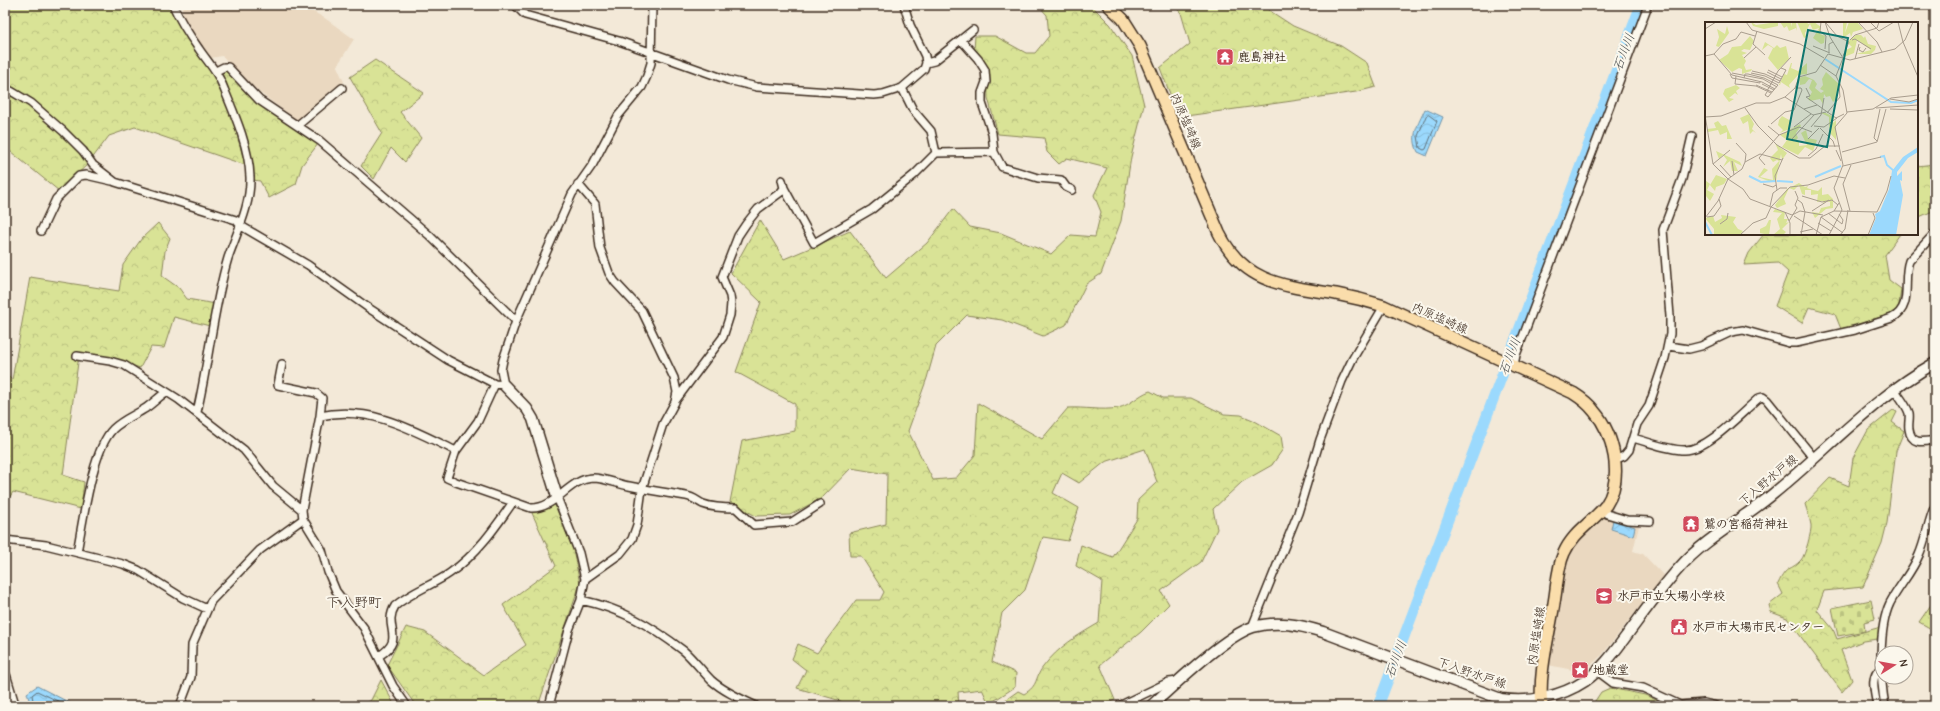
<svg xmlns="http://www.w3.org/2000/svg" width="1940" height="711" viewBox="0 0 1940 711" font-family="'Comic Neue','Klee One',sans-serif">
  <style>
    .built { fill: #ead8c0 }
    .forest { fill: url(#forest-crowns); stroke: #8a865a }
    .cemetery { fill: url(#cemetery-stones); stroke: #8a865a }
    .water { fill: url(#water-waves); stroke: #7593a4 }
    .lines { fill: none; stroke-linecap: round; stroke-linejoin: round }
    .shore { stroke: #617077; stroke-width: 1 }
    .river { stroke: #9bd9fd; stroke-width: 11 }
    .street-casing { stroke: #3b2a1e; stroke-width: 10 }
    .secondary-casing { stroke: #3b2a1e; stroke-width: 13 }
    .primary-casing { stroke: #3b2a1e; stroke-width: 14 }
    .street { stroke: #fbf7ec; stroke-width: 7 }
    .secondary { stroke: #fbf7ec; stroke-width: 10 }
    .primary { stroke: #faddab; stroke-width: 11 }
    .labels { text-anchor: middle; stroke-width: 4; stroke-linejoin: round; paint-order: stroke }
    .poi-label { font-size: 12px; font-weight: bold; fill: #3b2a1e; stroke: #fbf7ec; text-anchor: start }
    .street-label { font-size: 12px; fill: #3b2a1e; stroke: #fbf7ec }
    .water-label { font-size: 13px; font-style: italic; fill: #535656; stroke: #fbf7ec }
    .quarter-label { font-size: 14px; fill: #3b2a1e; stroke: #fbf7ec }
    .inset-river { fill: none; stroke: #9bd9fd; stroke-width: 2 }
    .inset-road { fill: none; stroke: #a99d8e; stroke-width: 1 }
    .view { fill: #0f766e; fill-opacity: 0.15; stroke: #0f766e; stroke-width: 2 }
    .inset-edge { fill: none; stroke: #3b2a1e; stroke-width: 2 }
  </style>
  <defs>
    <pattern id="forest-crowns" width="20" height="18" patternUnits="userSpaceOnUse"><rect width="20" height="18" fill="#d9e396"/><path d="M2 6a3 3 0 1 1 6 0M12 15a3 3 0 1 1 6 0" fill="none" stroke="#bbc381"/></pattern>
    <pattern id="cemetery-stones" width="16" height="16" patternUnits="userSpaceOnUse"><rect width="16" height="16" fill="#d9e396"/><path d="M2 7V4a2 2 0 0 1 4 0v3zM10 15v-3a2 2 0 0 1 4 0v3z" fill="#bbc381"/></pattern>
    <pattern id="water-waves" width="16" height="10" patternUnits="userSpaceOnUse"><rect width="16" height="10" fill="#9bd9fd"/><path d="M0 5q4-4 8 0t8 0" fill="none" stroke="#86bad8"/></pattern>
  </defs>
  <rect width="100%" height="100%" fill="#f3e9d8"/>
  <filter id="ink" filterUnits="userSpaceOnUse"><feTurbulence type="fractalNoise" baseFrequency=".025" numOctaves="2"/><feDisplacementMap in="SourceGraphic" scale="8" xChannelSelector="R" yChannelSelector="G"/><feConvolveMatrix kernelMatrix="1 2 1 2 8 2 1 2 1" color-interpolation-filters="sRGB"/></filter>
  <g filter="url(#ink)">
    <path class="built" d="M189,5h113l24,14 28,20 -17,27 7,16 -11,7 -34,33 -40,-30 -37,-36 -11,2 -8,-8 -18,-28 -3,-14z
      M1603,514l36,12 -6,25 10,3 21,22 -62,79 -19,17 -35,-7 19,-107 12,-20z"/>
    <path class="forest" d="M5,5h163c14,28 36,51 50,78 13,25 20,55 27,82l-110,-38 -26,9 -21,28 -29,27 -54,-44z
      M1038,5h53l19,19 22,32 12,49 -13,52 -10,64 -20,53 -15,10 -20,41 -23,11 -41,-16 -35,-5 -31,31 -9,32 -19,53 25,49 23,-2 19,-23 3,-52 64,36 26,-31c17,-1 33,3 50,0 13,-3 20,-13 32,-17l13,7h28l33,16 17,1 12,5 28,16 2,13 -11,16 -30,17 -29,27 4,20 -16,33 -40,29 8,13 -28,28 -41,33 15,35 -15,6h-103l21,-15 6,3c15,-9 10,-15 19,-27 16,-21 34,-31 56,-44l3,-42 -26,-15 5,-21 32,12 24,-38 1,-19 19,-18 -12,-33 -40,13 -26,21 -17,-10 -9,20 26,15 -11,33 -25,-4 -18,53 -23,23 -10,49 24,11 -1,14 -26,17 -7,-15 -24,3 1,14h-115l-3,-5 -44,-13 9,-18 -14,-11 6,-15 19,9 39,-53h24l4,-8 -23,-36h-11l-1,-23 37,-9 1,-50 -36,-6 -29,30 -32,17 -34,1 -26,-14 12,-61 53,-10v-27l-59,-32 25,-70 -30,-29 29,-53 24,39 66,-28 36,47 41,-35 26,-34 17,18 31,6 50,21 20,-19 24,2 6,-25 -7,-17 13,-27 -40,-10 -8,6 -12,-12 -3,-14 -46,-4 -10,-36 -1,-27 -13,-21 1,-14h20l31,17h9l14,-17 -2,-21z
      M1174,5h87l32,21 48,20 26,17 9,24 -20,5 -177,25 -19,-49 30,-24 -9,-31z
      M375,60l49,33 -24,19 21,26 -16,24 -14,-14 -17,31 -13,-13 21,-33 -32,-56z
      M227,71l37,37 54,36 -16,21 -6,19 -27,14 -9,-17 -7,-1 -34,-106z
      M1935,164v46l-18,8v-52z
      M158,223l12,15 -5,13 -3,25 17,12 8,11 29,5 -6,22 -36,-9 -10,31 -13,-1 -11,21 -29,-10 -32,-3 -16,120 21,7 -3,27 -68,-17 -8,12v-133l7,9 18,-103 89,14 4,-26 19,-27z
      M1764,234h136l-15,21 4,25 12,9 -3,23 -57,17 -6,-15 -26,-7 -7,16 -27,-17 13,-34 -10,-9 -34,2 5,-12z
      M1893,410l4,2 -5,10 12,9 -8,20 -9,72 -5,20 -19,44 -39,4 -7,19 16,19 4,10 44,-12 -3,12 -15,2 -22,9 11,30 -10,12 -55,-74 -16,-6 -2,-7 14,-11 -5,-10c9,-20 12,-12 23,-24 4,-4 11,-29 10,-35 -1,-6 -4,-14 -6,-21l25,-26 19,8 4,-28 15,-28z
      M555,505l18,44 7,35 -42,122h-122l-29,-41 19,-38 19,5 59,43 42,-30 -23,-40 53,-39 -24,-53z
      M1935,599v32l-16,-9z
      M381,680l14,26h-33l9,-6z
      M1610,688l35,7 25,11h-77v-2l8,-12z"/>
    <path class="cemetery" d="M1871,600l4,19 -11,3 1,9 -27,5 -6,-28z"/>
    <path class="water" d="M1425,109l18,8 -16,39 -9,-4c-8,-17 0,-27 7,-43z
      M1613,520l22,7 -2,9 -22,-7z
      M37,686l39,20h-45l-4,-13z"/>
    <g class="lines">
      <path class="shore" d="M1429,115l8,6 -11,28 -2,1 -4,-2 -2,-12 8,-20z
        M34,706l-2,-11 5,-4 31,15"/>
      <path class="river" d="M1378,706l263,-701"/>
      <defs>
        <path id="street" d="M173,5c7,16 16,30 26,44 8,12 18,22 23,35 12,29 27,62 28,93 1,28 -13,55 -22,81 -15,50 -19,103 -31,154
          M515,5l10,10 94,26 109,39 29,7 117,8 9,-1 19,-6 22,-19 2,-6 -1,-7 -15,-31 -6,-20
          M961,40l17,19 7,11 1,12 -4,11v10l10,30 2,19
          M926,63l8,-2 39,-31
          M216,71l8,-4h4l31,33 61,41 109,94 87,86
          M902,88l11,22 18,21 5,22
          M11,91l20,12 32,28 20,20 10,14 22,17 121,38 5,6 67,39 59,42 81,53 47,24 9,1 -3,-15 2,-10 13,-39 56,-127 21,-30 25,-48 24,-29 5,-11 4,-13 1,-58
          M298,125l44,-37
          M782,180l2,8 30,55 58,-34 42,-34 22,-22 58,-1 8,15 36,11 23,2 5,7 6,3
          M578,184l17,20 5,44 9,25 6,9 27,29 32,67 3,14 -2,10 -12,22 -21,65 -5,36 -5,14 -12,15 -35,25
          M41,231l15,-32 23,-23 7,-1 26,6
          M1668,346l21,3 12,-3 30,-14 12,-2 46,13h7l59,-13 37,-12c22,-11 10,-38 17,-57l26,-28
          M77,356l33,5 14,4 54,34 66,51 29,36 29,24
          M282,364l-4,21 38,8 6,5 -2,18 -18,94 1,9 19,31 6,22 8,19 28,37 29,58 14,20
          M1514,365l2,-10 132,-350
          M495,384l-17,37 -22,30 -9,27 9,4 75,26c25,1 37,-29 62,-30 11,0 25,6 36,8 19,4 38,7 57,10 7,1 11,5 17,8 10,4 22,4 33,4l18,17 38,-3 28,-18
          M1894,389c5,7 13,17 15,24 1,5 -1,11 0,16 2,16 14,13 26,11
          M676,400l47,-63 7,-22 1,-12 -1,-7 -8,-19 16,-41 8,-12 12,-15 23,-17 3,-4
          M320,416c50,-11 93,14 136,35
          M1633,438c16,4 35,12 51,12 23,1 57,-37 75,-52l4,-1 4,3 47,58
          M1614,460l10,-4 5,-6 8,-26 12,-18 16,-48 5,-24v-18l-7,-86 19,-51 10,-43
          M1602,509l5,5 20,6 23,1
          M5,540l41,5 77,19 15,6 45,28 24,11
          M77,552c6,-30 15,-102 36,-123 9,-9 22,-14 33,-21 7,-5 13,-11 20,-16
          M581,600c41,9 69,25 103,51 10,9 18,20 27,29 12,11 30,19 45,26
          M1252,627l46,-114 22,-73 22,-59 10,-21 32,-54
          M379,656c28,-17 3,-29 16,-50 16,-14 38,-21 55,-33 27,-19 45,-45 63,-71
          M1597,671l16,12 30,5 37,17 24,-2 13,3
          M180,706l11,-29 1,-32 19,-44 49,-51 43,-31
          M549,706l20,-76 12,-30 4,-21 -6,-26 -22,-56
          M1119,706l50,-24 10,-1
          M1877,706c-2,-13 -8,-29 4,-38
          M1885,706c-5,-28 -7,-78 5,-103 9,-17 22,-31 29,-48 7,-16 9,-34 16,-49"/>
        <path id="secondary" d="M504,385l23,24 6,10 24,78
          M5,676l9,30
          M1151,706c23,-21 74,-70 102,-79 24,-7 47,-2 70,5l178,67c29,4 60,-2 84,-18 16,-11 28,-27 39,-42 18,-24 36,-50 56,-72 26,-29 63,-48 93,-73 54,-44 100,-96 162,-131"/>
        <path id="primary" d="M1108,5l15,14 17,27 79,187c25,51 66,53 117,61 16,3 32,7 48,12l189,87c8,5 15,10 21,18 20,23 30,67 12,94 -13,17 -33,27 -42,48 -7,15 -7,34 -10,50 -5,33 -16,70 -12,103"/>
      </defs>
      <use href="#street" class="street-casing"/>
      <use href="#secondary" class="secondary-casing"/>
      <use href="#primary" class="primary-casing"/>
      <use href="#street" class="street"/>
      <use href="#secondary" class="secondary"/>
      <use href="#primary" class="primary"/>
    </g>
  </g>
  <defs>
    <symbol id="temple-square" viewBox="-11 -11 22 22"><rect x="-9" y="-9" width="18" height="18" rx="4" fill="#d1495b" stroke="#fbf7ec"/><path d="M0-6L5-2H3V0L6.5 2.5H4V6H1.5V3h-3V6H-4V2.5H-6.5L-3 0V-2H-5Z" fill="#fff"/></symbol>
    <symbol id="school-square" viewBox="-11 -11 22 22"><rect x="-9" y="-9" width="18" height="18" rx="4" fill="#d1495b" stroke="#fbf7ec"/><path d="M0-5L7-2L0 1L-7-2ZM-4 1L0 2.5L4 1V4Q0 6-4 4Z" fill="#fff"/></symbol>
    <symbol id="civic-square" viewBox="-11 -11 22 22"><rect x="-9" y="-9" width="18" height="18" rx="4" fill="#d1495b" stroke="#fbf7ec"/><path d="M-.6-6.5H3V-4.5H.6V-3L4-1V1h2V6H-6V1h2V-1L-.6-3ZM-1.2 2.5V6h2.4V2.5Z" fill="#fff"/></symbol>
    <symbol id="sight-square" viewBox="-11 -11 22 22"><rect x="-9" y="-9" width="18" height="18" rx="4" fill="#d1495b" stroke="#fbf7ec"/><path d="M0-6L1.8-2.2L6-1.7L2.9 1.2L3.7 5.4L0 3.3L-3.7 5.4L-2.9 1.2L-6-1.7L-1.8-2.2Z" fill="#fff"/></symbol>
  </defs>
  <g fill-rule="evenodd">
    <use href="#temple-square" x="1215" y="47" width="20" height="20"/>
    <use href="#temple-square" x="1681" y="514" width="20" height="20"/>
    <use href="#school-square" x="1594" y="586" width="20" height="20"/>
    <use href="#civic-square" x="1669" y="617" width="20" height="20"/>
    <use href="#sight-square" x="1570" y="660" width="20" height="20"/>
  </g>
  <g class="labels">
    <g class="poi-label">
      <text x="1238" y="61">鹿島神社</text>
      <text x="1704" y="528">鷲の宮稲荷神社</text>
      <text x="1617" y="600">水戸市立大場小学校</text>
      <text x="1692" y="631">水戸市大場市民センター</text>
      <text x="1593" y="674">地蔵堂</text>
    </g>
    <g class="street-label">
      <text transform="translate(1186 121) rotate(67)" y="4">内原塩崎線</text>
      <text transform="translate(1440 318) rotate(24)" y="4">内原塩崎線</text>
      <text transform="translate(1768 480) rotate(-40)" y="4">下入野水戸線</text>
      <text transform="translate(1536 636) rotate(-81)" y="4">内原塩崎線</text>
      <text transform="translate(1472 673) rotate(19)" y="4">下入野水戸線</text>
    </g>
    <g class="water-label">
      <text transform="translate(1623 52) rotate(-69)" y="5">石川川</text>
      <text transform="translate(1509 356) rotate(-69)" y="5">石川川</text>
      <text transform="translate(1395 659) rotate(-69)" y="5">石川川</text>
    </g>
    <g class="quarter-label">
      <text x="354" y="607">下入野町</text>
    </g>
  </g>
  <g transform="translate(1705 22)">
    <rect width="213" height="213" fill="#f3e9d8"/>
    <path d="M46,0l5,3 22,-3v4l-14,3 -11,-3zM75,0h11v5l1,-5h4l1,9 -1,-3 -7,3 -2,-5 -3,2zM102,0l1,2 6,-2 7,5 -1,7 5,2 -1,7 -3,1 -8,-6 6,-10 -6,2 -3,-6 -5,9 1,4 -2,1 -7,-16zM138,0h4l-2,11 4,-11h8l6,7 -10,3 -2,5 -1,-4 -7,5zM22,4l2,7 -10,14 -3,-1 3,-9 -2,-8 8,5zM151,13h5l3,3 1,-2 3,8 8,2 -1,4 -4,4h-15l15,-4 -14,-10 -3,13 -10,4 2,-7 6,-3 -5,-5zM45,14l4,5 -4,9 -6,-1 -3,2 6,2 -5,2 4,6 -2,4 2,5 6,-1 -1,2 -9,3v-5l-3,-1 -7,4 -13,-12 9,-6 4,-7 9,-1zM60,20l9,6 3,-3 3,3 6,-2 3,13 -11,11 -10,-12 5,-10 -5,-3 -6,5zM86,41h1l-1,5 7,3 9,-8v11l-9,1 -9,10 1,3 -9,-6 -1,3h-1l5,-11 3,1zM121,50l13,12 -2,15 -4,3 -3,-6 -4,1 -2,-3 -1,10 -3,-5 -10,2 -2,-2 4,-7 -3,-4 3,-8 -3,-1 -4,5 -5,1 -1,-7 6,-2 9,4 3,4 -2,4 6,5 3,-2 -4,-2 3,-4 -1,-6zM31,63l4,3 -4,3 2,4 -3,-2 -6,5 5,1 -5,3 -6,-8 2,-5zM116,91h5l8,4 -1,6 3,-3v20l-6,-7 -1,-8 4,-2 -4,2v-8zM44,92l5,10 -2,5 4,4 -3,-2 -3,3 -2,-13 -5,3 -3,-6zM77,94l9,5 -2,8 -9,4 3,-3 -5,-5 1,-5zM13,99l4,5 4,-1 6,14h-5v-7l-7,3 -2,-5 -10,2 -1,-3 9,-1 -2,-5zM95,102l1,2 -5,7 2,5 -4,4 5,-1v5l8,-1 -6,-12 5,-3 2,8 9,2 -4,11 -8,-4 -7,8 -16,-8 5,-7 -7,-5zM70,121l12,10 -5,7 -1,-6 -5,27 -5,1 -13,-5 6,-9 4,2 -8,7 13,3 -1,-11 7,-8 -2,-1 -4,2 -3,-4 8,-8zM11,129l24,11 2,4 -8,-4 4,9h-6l-2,-10 -7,6 4,-7 -4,-5 -4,4zM11,153l11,4 -3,5 -8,3 -1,4 -5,-6zM0,158l5,4 -3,6 7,4 -4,7 -4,-5 -1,3zM94,161l6,4 3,-1 -1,2 6,2 5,1 4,-4v8l6,-1 5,5v9l-7,1 -11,9 -3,-6 7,1 2,-5 9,-2v-4l-5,-1 -1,3 -1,-3 -6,1 1,-8 -7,1v-5h-6v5l-3,-1 -3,-9 -5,5 -5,-2 -5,11 2,5 -9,4 -2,-3 12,-16zM70,187l10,3 -1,7h4l-2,4 3,-1 -7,7 4,3 -3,3h-10l7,-6 -3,-10 5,-6 -9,-1zM16,193l15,2 -3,5 5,7 5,2 -3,4 -26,-1v-5l-9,-11 8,-2 2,6 7,-4zM64,198h2l-2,15 -9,-2v-4l6,-3z" fill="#d9e396"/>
    <path d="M213,125v5l-10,6 -11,14v4l5,-5v10l-2,-1 3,15 -7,40h-27l7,-17 -1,-4 5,-3 9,-22 3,-18 11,-14z" fill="#9bd9fd"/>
    <path class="inset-river" d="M120,37l66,43 20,1 7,-3M175,135l4,-1 3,9 7,6M124,149l12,-5M44,154l12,6 15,-1M110,155l14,-6M72,159l16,1M0,200l7,13"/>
    <path class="inset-road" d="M41,0l6,8 48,14 24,14M116,0l-1,9 6,5 -1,13M120,0l5,15 13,21 -7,18 7,14 4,23 -12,14 8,38 -9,23 8,22 -13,25M153,0l19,20 5,10M165,0l9,9 15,-9M193,0l5,20 15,35M121,1l11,13 12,6 -6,14M0,7l11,-7M52,9l-4,13 12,11M145,18l5,-5 22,-7 2,-6M147,18l3,-1 16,10M108,24l17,7M155,25l-1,3 4,2 3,-4M124,30v-8l4,-2M9,32l18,21 30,7 13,7M0,34l9,-2 9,-10 13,-5 5,-7 14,4M39,36l12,-11M150,37l4,-15M115,43l16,11M63,48l14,7M47,49l13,3 15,7M62,50l14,7M27,51l31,6 14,8M46,51l14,3 14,7M25,52l2,4 28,5v-2M31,54l-1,8 21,2 15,7M39,56l1,-4h3l16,4 14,7 -10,12 -3,-2 2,-3M74,61l7,-13 -5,-2M57,62l12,6M51,63l16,7M62,69l11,-20 13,-14M80,75l28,18 13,-3M101,75l30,21 8,-4M101,75l4,-1 -4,-8M185,77l19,3 9,-3M40,86l13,18 19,19 22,13h11l15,-12h15M171,86l42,-3M99,87l13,-4M185,87l28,1M142,90l26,-3 18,-11 27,-3M122,91l13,-16 -1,-12M0,93l8,49 15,15 -10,22 -13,17M0,95l16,-1 35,-13h14l15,-6 10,-9 4,-11 17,-5 12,-18 22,6 45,-11 10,-9 8,-18M66,102l14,-12 9,-2 8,-20 -1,-2h-6M63,104l11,9M109,104l10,1 13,-9M89,105l17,-13M106,105l10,-12 3,-17M115,106l13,13 2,6M87,117l22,-24M103,117l11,-11M172,119l-3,-3 6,-29M31,121l10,11 -1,8 -3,7 -14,10 15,10 7,10 42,16 8,-4 23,4M131,128l5,11M137,130l35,-10 9,-33M103,134l8,-7 7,-15M27,139l2,14M40,140l15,-8 22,6M8,142l17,-14M15,143l11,12M60,143l-6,-7 20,-23 20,-8 13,5M138,144l38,-9M58,162l10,3 3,-2M72,168l-2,-14 8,-18M97,174l20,6 10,-2 6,5M93,178l4,3 3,9 -4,23M65,184l3,-13 7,-5h7M107,189l17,-11M129,189l43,1 10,-21 4,-15M145,189l-7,-27 8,-19M80,190l5,11v12M123,191l14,11 1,-4 -4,-6M89,194l29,19M2,195l7,-1 7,-10 -2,-7M116,195l22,16M84,199l8,-13 -2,-3 3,-7 -3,-7M113,201l13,8M15,202l7,-5 1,-6M95,210l13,-3M35,213l13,-12 13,-5 5,-11 19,-20 18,-2 26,-9 11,2M111,213l5,-18 13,-6 5,-8M135,213l5,-6 3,-19M163,213l7,-17 -2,-5"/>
    <path class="view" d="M103,8l40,8 -21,109 -40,-8z"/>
    <rect width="213" height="213" class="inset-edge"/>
  </g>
  <rect width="1940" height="711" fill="none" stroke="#fbf7ec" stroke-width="20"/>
  <rect x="10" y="10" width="1920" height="691" fill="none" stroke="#3b2a1e" stroke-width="1.5" filter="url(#ink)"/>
  <g transform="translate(1894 665) rotate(79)"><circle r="19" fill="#fbf7ec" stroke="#aea59a"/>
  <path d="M0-3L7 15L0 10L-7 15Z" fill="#d1495b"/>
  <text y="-6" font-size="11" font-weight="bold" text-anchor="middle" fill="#3b2a1e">N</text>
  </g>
</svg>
